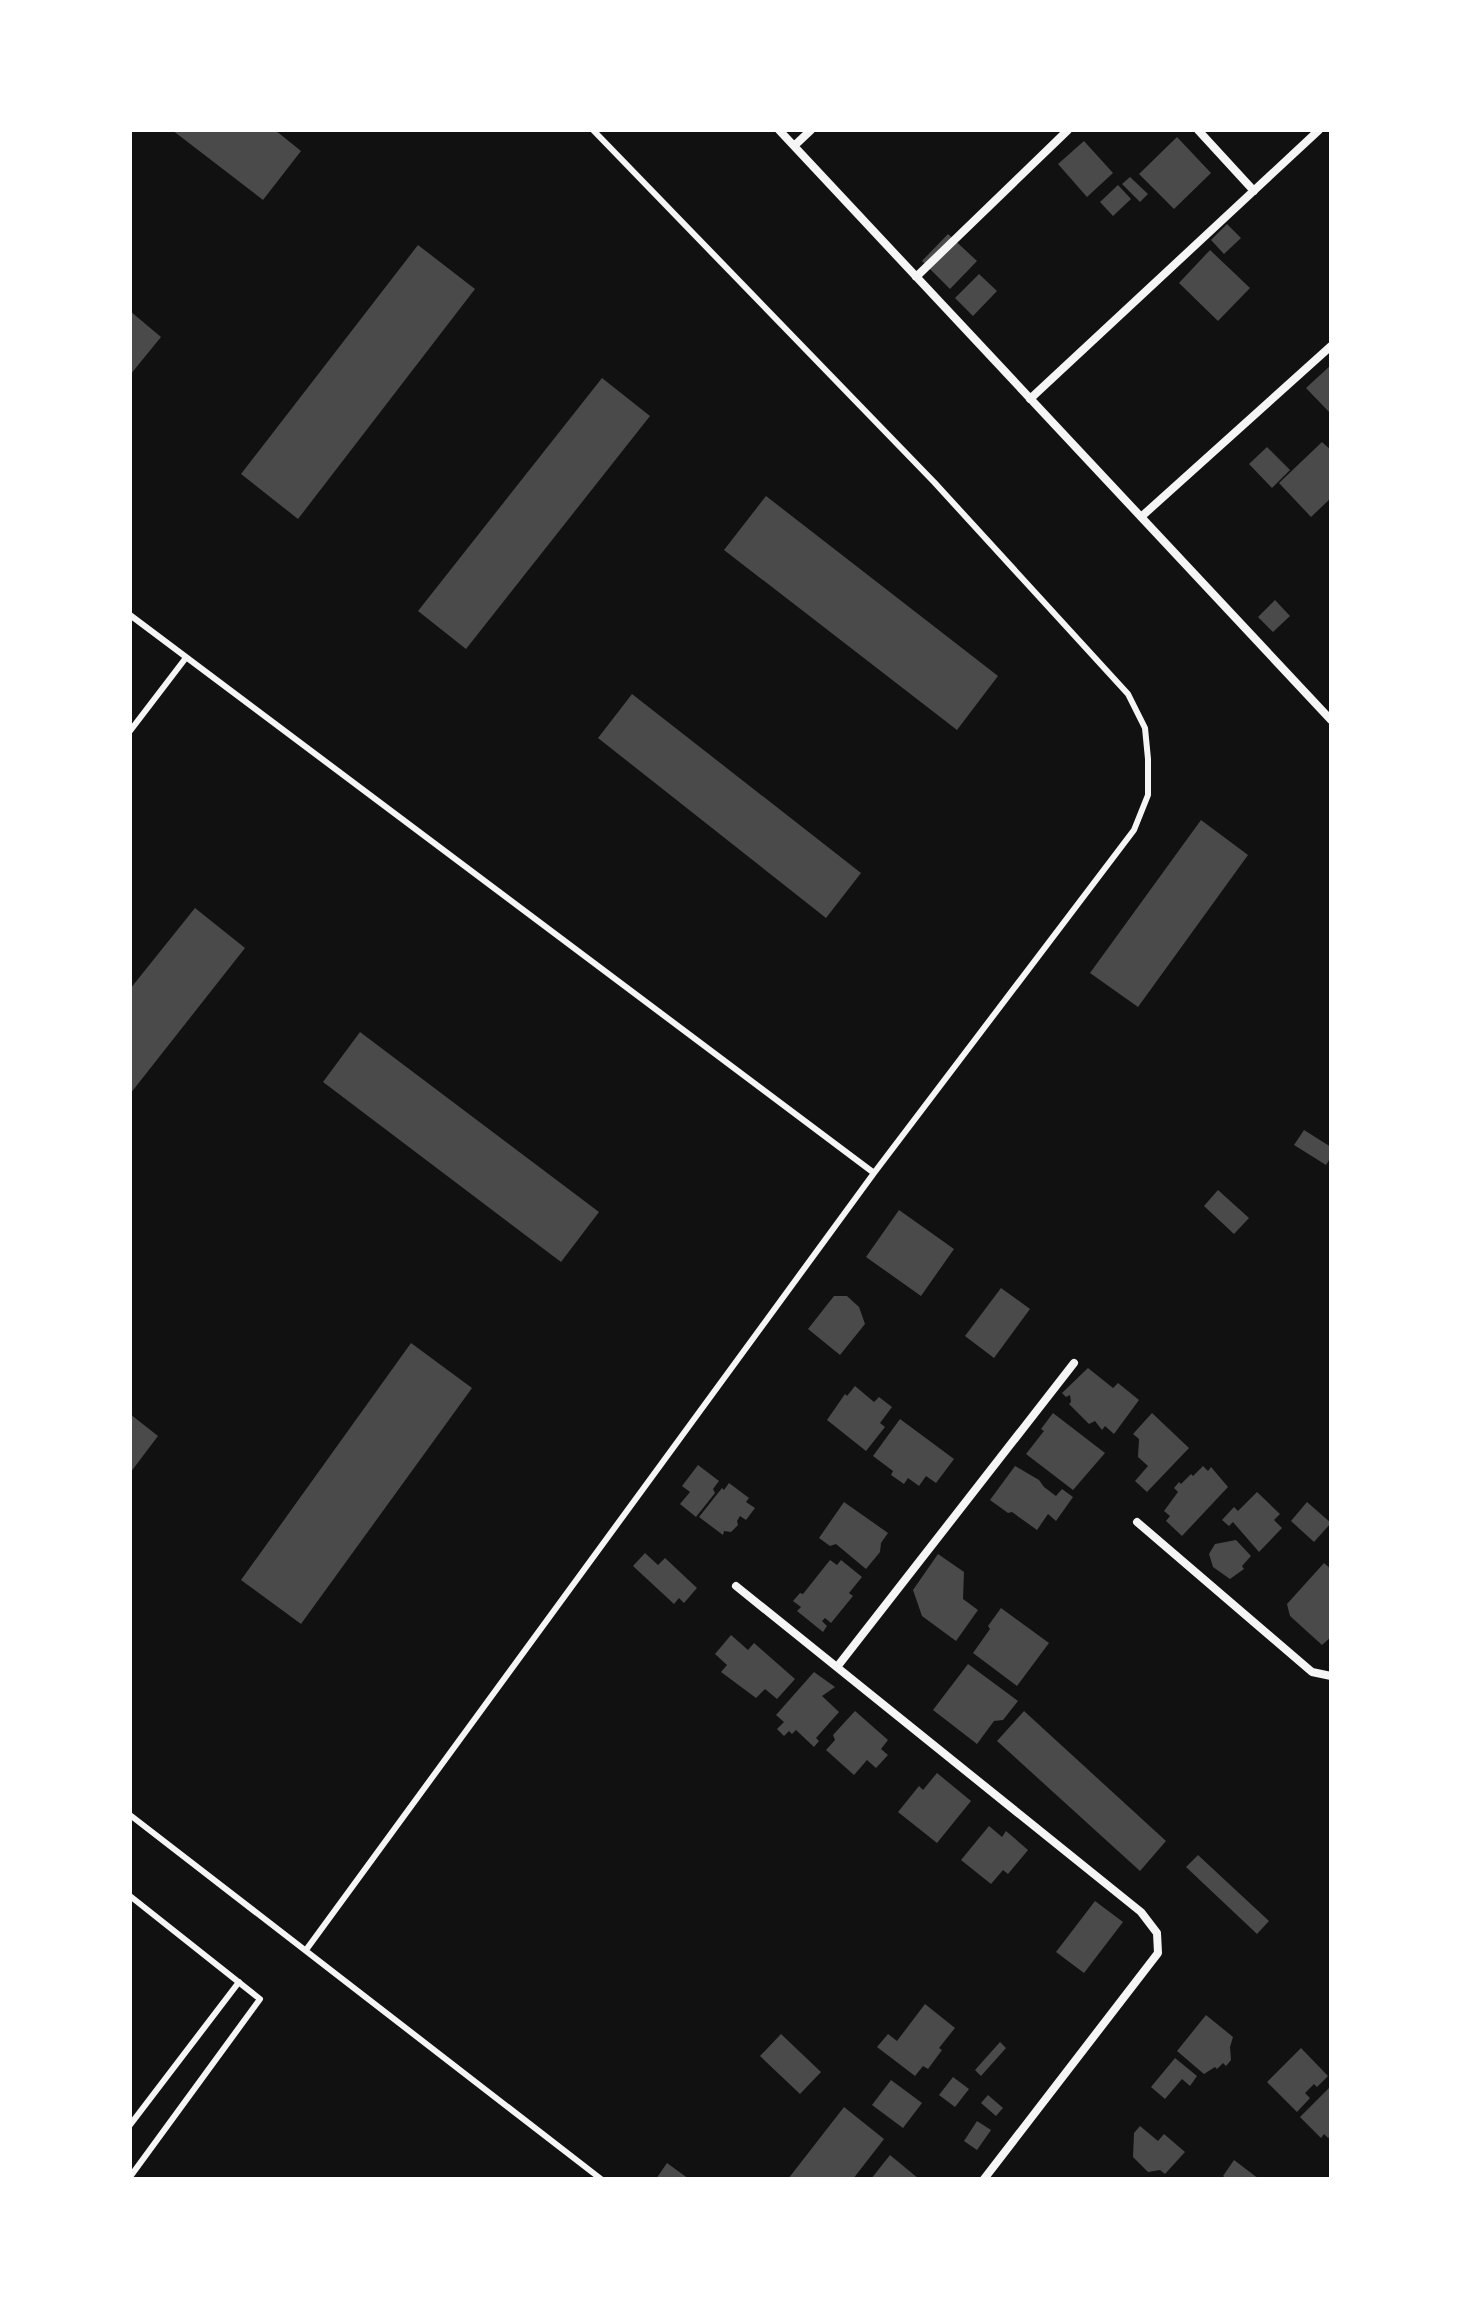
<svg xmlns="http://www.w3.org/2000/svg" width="1461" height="2309" viewBox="0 0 1461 2309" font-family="Commissioner,sans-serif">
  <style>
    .building { fill: #4a4a4a }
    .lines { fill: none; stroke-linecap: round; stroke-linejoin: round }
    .service { stroke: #f5f5f5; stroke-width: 6 }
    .minor { stroke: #f5f5f5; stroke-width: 8 }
  </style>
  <rect width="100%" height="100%" fill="#111"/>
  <path class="building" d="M172,130h103l26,21 -38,49z
    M1177,137l34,36 -37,36 -35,-35z
    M1084,141l29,32 -26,24 -29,-33z
    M1130,177l18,17 -8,8 -18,-18z
    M1118,185l13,14 -18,17 -13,-14z
    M1227,224l14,14 -17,16 -13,-14z
    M948,234l29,27 -27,28 -28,-28z
    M418,245l57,44 -177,230 -57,-45z
    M1210,250l40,38 -32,33 -39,-38z
    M979,274l18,17 -24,25 -18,-18z
    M130,311l31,26 -31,38z
    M1331,365v49l-25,-26z
    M602,378l48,38 -184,233 -48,-38z
    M1322,442l9,8v48l-20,19 -32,-34z
    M1267,447l23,23 -18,18 -23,-24z
    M766,496l232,180 -41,54 -233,-180z
    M1275,600l15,16 -17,16 -15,-15z
    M632,694l229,179 -35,45 -228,-180z
    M1201,820l47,35 -110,152 -48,-34z
    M195,908l50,40 -115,146v-105z
    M360,1032l239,180 -38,50 -238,-180z
    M1304,1130l27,17v10l-5,8 -32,-20z
    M1218,1190l31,28 -15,16 -30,-28z
    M899,1210l55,39 -33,47 -55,-39z
    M1001,1288l29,21 -36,49 -29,-22z
    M834,1296h13l12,11 6,17 -25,31 -32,-26z
    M411,1343l61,45 -171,236 -60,-44z
    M1088,1368l25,20 5,-5 21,17 -25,34 -9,-8 -3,4 -7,-9 -6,3 -20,-20 2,-2 -1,-7 -4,2 -4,-4z
    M855,1386l19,16 5,-5 13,10 -12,16 5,4 -19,24 -39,-31 18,-26 2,2z
    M1053,1413l52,40 -32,37 -47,-36 18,-23 -3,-2z
    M1152,1413l37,35 -42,44 -12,-11 13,-15 -10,-9 1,-18 -6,-5z
    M130,1414l28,22 -28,37z
    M900,1419l54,40 -18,24 -10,-7 -7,10 -11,-8 -4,6 -13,-9 2,-4 -20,-15z
    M698,1465l21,16 -6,8 2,4 -19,24 -16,-13 10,-12 -8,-6z
    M1015,1466l24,14 5,7 12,9 6,-7 11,8 -17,24 -8,-7 -11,16 -25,-18 -4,1 -18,-13z
    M1203,1466l5,5 3,-4 17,20 -46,49 -16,-15 4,-5 -6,-5 14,-19 -4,-4 5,-6 2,2 10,-10 2,2z
    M729,1483l20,15 -3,4 9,6 -9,12 -6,-4 -3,5 1,4 -7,7 -7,-1 -1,4 -24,-18 23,-29 2,2z
    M1257,1492l23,22 -6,6 8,8 -23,24 -26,-30 -4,4 -7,-6 12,-13 4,4z
    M844,1502l44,31 -7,10 -1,9 -14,17 -30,-25 -6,2 -11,-8z
    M1307,1502l24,21 -17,19 -23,-21z
    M1236,1540l15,16 -9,10 2,3 -14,10 -17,-12 -4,-13 6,-10z
    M645,1553l13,12 7,-7 32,30 -13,15 -5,-5 -5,6 -41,-38z
    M938,1554l26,18 -1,27 15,11 -22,31 -34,-25 -9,-26z
    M830,1560l7,5 4,-5 21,17 -13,16 4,3 -22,27 -6,-5 -3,3 5,5 -4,6 -26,-21 4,-4 -8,-6 7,-8 3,1z
    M1324,1563l7,6v68l-9,8 -32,-29 -3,-12z
    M1001,1608l48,35 -32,43 -44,-33 17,-24 -2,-3z
    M731,1635l17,15 6,-7 41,36 -18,20 -12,-10 -9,9 -35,-26 6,-7 -12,-11z
    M968,1664l50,37 -15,19 -9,1 -17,23 -44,-34z
    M814,1672l21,15 -13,9 17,16 -23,26 3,3 -5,6 -18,-17 -4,4 -3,-3 -5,5 -7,-7 7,-7 -8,-7z
    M855,1711l33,29 -7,9 7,6 -12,13 -9,-8 -13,15 -28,-25 9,-10 -2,-5z
    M1024,1711l142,130 -26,30 -143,-130z
    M937,1773l34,28 -34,42 -39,-31 21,-26 4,4z
    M989,1826l13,11 4,-6 22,19 -20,24 -5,-4 -12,14 -30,-24z
    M1198,1855l71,66 -12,13 -71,-67z
    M1095,1901l28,21 -39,51 -28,-21z
    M925,2004l30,24 -16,20 3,2 -14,19 -5,-3 -8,10 -38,-29 11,-13 9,7z
    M1206,2015l27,22 -3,10 1,13 -5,6 -3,-3 -6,6 -2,-2 -11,7 -27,-23z
    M781,2034l40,38 -21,22 -40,-38z
    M1000,2042l6,6 -25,28 -6,-6z
    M1301,2048l27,28 -11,11 -3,-3 -9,9 5,5 -13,14 -30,-30z
    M1175,2058l22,18 -7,10 -8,-7 -17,20 -14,-12z
    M953,2077l16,12 -14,18 -16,-12z
    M891,2080l31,23 -19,25 -31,-23z
    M1331,2086v50l-3,2 -4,-4 -3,4 -21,-21z
    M988,2095l15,13 -7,8 -15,-13z
    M844,2107l40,32 -31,40h-65z
    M977,2121l14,9 -14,20 -13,-9z
    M1140,2126l18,15 6,-7 21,18 -20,22 -5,-4 -12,2 -15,-15 1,-24z
    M890,2155l29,24h-48z
    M1234,2160l25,19h-32l-4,-3z
    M667,2163l22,16h-33z"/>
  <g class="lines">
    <path class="service" d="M130,615l744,558
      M130,731l55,-72
      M130,1815l471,364
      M130,1896l130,103 -130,178
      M306,1950l568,-777 260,-343 14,-35v-36l-3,-31 -17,-34 -194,-212 -341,-352
      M130,2125l109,-143"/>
    <path class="minor" d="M779,130l552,590
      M1198,130l56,61
      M794,146l17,-16
      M916,277l152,-147
      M1030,399l289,-269
      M1141,517l190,-171
      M1137,1522l175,150 19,4
      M736,1586l405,326 16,21 1,20 -174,226
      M837,1667l237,-304"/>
  </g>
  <rect width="1461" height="2309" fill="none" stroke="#ffffff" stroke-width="264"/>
</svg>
